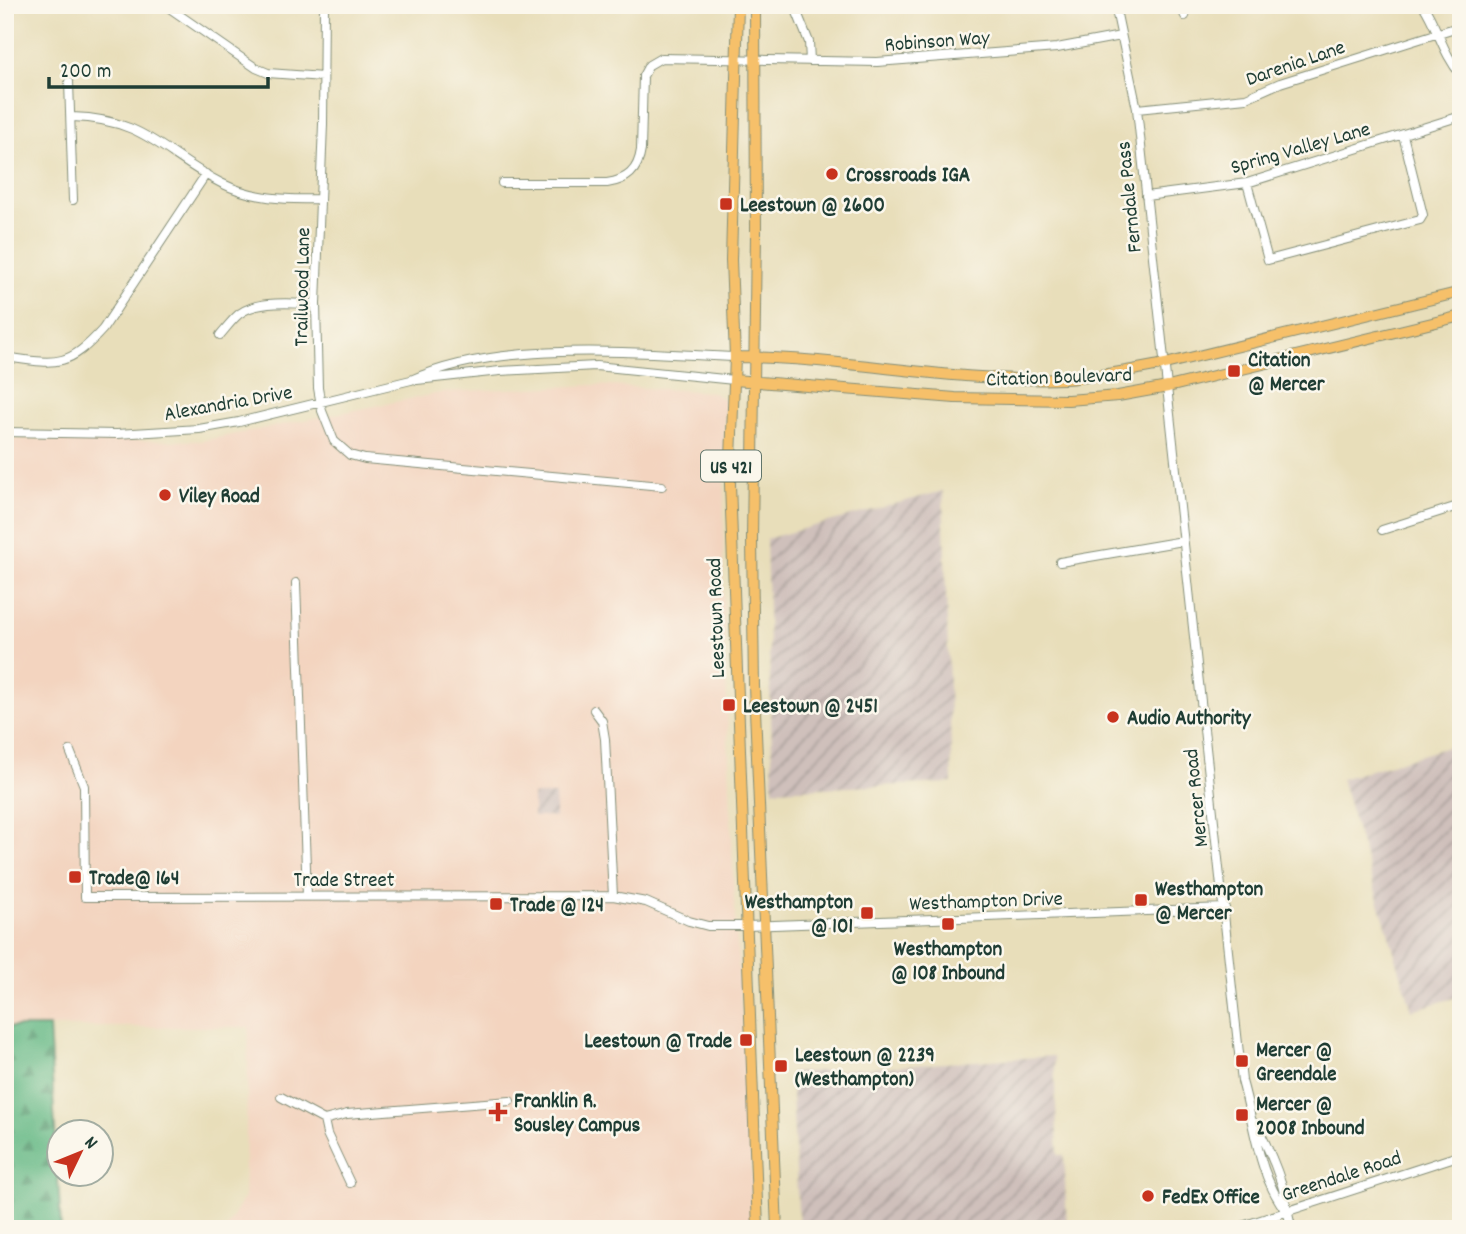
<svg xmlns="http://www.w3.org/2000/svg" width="1466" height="1234" viewBox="0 0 1466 1234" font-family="Dekko,sans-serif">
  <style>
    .built { fill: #f3d4bf }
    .industrial { fill: url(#industrial-furrows) }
    .forest { fill: url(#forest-firs); stroke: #427b5d; stroke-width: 2 }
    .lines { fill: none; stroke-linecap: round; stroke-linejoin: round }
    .minor-casing { stroke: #848e77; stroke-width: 10 }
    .major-casing { stroke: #848e77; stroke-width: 12 }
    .minor { stroke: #fff; stroke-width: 8 }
    .major { stroke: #f6c06b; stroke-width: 10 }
    .poi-dot { fill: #c8321e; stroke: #fbf7ec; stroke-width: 2.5 }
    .labels { text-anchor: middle; stroke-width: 5; stroke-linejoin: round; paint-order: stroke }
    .shield { fill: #fbf7ec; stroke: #61756b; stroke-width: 2 }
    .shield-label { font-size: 19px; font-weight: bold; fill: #1f3d34 }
    .street-label { font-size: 21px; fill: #1f3d34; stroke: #fbf7ec }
    .poi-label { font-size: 21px; font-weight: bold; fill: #1f3d34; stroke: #fbf7ec; text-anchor: start }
  </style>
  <defs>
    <pattern id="industrial-furrows" width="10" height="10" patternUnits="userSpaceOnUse" patternTransform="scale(1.75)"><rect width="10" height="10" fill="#cfc0bb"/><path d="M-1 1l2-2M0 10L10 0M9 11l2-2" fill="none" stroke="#a79d99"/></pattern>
    <pattern id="forest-firs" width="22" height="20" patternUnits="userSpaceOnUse" patternTransform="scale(1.75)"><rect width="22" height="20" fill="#66b986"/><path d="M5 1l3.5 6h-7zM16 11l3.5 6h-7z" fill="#53986e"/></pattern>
  </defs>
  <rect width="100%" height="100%" fill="#fbf7ec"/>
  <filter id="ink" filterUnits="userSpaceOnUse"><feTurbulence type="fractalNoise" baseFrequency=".0143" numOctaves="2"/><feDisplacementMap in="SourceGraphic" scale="14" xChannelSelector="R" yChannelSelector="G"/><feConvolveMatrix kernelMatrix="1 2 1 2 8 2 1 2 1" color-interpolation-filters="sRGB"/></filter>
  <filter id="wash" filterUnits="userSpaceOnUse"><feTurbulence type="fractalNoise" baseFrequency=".00686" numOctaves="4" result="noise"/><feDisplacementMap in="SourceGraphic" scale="28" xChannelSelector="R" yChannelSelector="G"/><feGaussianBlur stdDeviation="1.57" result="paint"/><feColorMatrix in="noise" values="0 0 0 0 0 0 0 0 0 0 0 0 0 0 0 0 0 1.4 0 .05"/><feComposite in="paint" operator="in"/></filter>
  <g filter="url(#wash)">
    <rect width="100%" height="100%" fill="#e8deba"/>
    <path class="built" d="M595,385l117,7 13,8 -2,193 11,306 22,330h-530l18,-31 5,-171h-244v-588l196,2 244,-49z"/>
    <path class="industrial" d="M943,491l9,292 -179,7 -7,-251z
      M1461,743v253l-49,14 -71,-231z
      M533,795h22v22h-22z
      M1054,1056l4,99h6l3,74h-268l-8,-156z"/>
    <path class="forest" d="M5,1027h44l12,202h-56z"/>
  </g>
  <g filter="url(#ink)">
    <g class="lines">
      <defs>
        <path id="minor" d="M165,5l91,63 12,5 55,4
          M324,5l-1,119 -7,180 2,84 4,23 12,30 16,14 15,4 297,27
          M794,5l15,37 1,19
          M1115,5l22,104 105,972c13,45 15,92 44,130
          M1180,5l5,11
          M1423,5c15,23 20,49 38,70
          M69,82l4,118
          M1137,109l109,-11 34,-15 181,-57
          M72,117c74,2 90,36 149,66 32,16 64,17 99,16
          M502,183h105c20,-3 31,-12 34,-33l2,-74 6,-11 12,-7 216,4 180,-14 64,-12
          M1247,183l21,77 152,-40 3,-5 -20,-80
          M1146,196l101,-13 214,-67
          M220,335c6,-7 12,-15 19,-21 20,-15 54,-10 77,-10
          M5,357c50,7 62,12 98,-28l103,-155
          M417,380l83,-9 96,-5 138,14
          M5,432l112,2 82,-5 40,-7 172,-42c90,-41 226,-27 324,-23
          M1382,530l79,-25
          M1060,562l123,-21
          M296,583l11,313
          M594,710l8,11 3,18 8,157
          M70,751l14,35 1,111 528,-1 33,6 43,19 19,5h40l477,-18
          M281,1097l43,23 3,14 23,49
          M324,1120l23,-6 163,-13
          M1255,1123c11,20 20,40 27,62 4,15 5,29 10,44
          M1233,1229l228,-74"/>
        <path id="major" d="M738,5l-7,255 4,97 -5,127 28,745
          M755,5l1,228 -4,307 2,146 23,543
          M735,357c110,0 219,26 330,22 34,-2 68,-9 100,-15l296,-72
          M734,380l221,18 113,2 50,-4 50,-9 293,-71"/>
      </defs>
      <use href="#minor" class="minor-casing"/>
      <use href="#major" class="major-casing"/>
      <use href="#minor" class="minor"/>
      <use href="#major" class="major"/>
    </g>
  </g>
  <g class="poi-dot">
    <circle cx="832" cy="174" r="7"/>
    <rect x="719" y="197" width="14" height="14" rx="3.5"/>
    <rect x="1227" y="364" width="14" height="14" rx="3.5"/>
    <circle cx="165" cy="495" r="7"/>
    <rect x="722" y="698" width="14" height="14" rx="3.5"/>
    <circle cx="1113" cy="717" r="7"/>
    <rect x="68" y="870" width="14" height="14" rx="3.5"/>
    <rect x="1134" y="893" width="14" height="14" rx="3.5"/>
    <rect x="489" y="897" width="14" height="14" rx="3.5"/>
    <rect x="860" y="906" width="14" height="14" rx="3.5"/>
    <rect x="941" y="917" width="14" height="14" rx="3.5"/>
    <rect x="739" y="1033" width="14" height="14" rx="3.5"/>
    <rect x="1235" y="1054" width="14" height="14" rx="3.5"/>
    <rect x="774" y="1059" width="14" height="14" rx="3.5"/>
    <path d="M494.5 1101.5h7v7h7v7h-7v7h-7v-7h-7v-7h7z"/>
    <rect x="1235" y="1108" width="14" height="14" rx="3.5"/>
    <circle cx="1148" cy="1196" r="7"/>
  </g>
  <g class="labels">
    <rect class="shield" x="701" y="450.5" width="60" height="31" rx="5"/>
    <g class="shield-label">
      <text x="731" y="473">US 421</text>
    </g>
    <g class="street-label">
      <text transform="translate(937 40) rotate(-4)" y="7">Robinson Way</text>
      <text transform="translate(1295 62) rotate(-19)" y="7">Darenia Lane</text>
      <text transform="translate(1300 147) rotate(-16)" y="7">Spring Valley Lane</text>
      <text transform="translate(1128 197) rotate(-96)" y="7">Ferndale Pass</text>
      <text transform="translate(301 287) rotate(-89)" y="7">Trailwood Lane</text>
      <text transform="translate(1059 376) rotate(-2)" y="7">Citation Boulevard</text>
      <text transform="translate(228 402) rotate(-10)" y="7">Alexandria Drive</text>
      <text transform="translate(715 618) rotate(-92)" y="7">Leestown Road</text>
      <text transform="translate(1195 798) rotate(-96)" y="7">Mercer Road</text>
      <text x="344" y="886">Trade Street</text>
      <text transform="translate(986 900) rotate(-2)" y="7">Westhampton Drive</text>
      <text transform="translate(1341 1175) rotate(-18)" y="7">Greendale Road</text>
    </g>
    <g class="poi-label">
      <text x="846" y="181">Crossroads IGA</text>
      <text x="740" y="211">Leestown @ 2600</text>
      <text x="1248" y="366">Citation<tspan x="1248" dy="24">@ Mercer</tspan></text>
      <text x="179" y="502">Viley Road</text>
      <text x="743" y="712">Leestown @ 2451</text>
      <text x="1127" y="724">Audio Authority</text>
      <text x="89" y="884">Trade@ 164</text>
      <text x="1155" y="895">Westhampton<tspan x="1155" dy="24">@ Mercer</tspan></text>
      <text x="853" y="908" text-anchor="end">Westhampton<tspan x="853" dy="24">@ 101</tspan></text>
      <text x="510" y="911">Trade @ 124</text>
      <text x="948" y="955" text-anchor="middle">Westhampton<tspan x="948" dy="24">@ 108 Inbound</tspan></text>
      <text x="732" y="1047" text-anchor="end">Leestown @ Trade</text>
      <text x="1256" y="1056">Mercer @<tspan x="1256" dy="24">Greendale</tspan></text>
      <text x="795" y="1061">Leestown @ 2239<tspan x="795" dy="24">(Westhampton)</tspan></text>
      <text x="514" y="1107">Franklin R.<tspan x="514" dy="24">Sousley Campus</tspan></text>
      <text x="1256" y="1110">Mercer @<tspan x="1256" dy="24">2008 Inbound</tspan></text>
      <text x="1162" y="1203">FedEx Office</text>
    </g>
  </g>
  <rect width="1466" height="1234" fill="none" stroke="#fbf7ec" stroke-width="28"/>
  <g transform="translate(80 1153) rotate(47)"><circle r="33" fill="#fbf7ec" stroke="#a3ada2" stroke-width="2"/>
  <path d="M0-5L12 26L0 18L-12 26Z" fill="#c8321e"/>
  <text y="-10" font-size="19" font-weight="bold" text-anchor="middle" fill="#1f3d34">N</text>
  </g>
  <path d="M49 77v10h219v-10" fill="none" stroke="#1f3d34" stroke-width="3.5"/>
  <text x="60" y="77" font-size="21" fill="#1f3d34" stroke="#fbf7ec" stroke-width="5" paint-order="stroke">200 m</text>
</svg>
